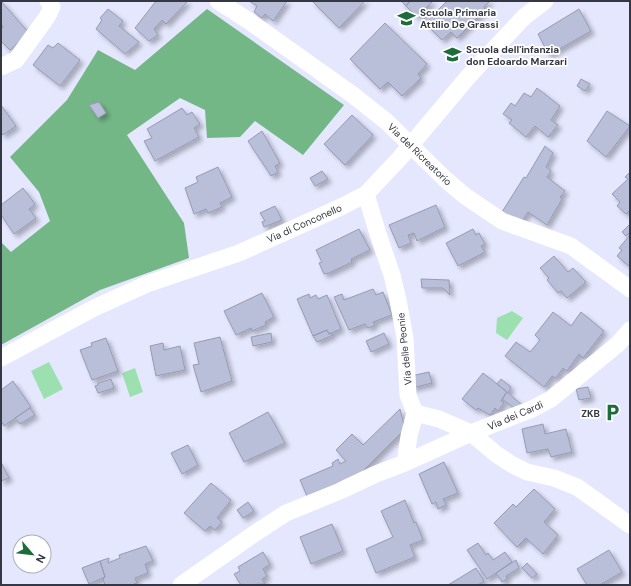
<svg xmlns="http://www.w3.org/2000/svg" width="631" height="586" viewBox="0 0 631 586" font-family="'DM Sans',sans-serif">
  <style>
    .forest { fill: #74b787 }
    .water { fill: #9de0af }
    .building { fill: #babfd9; stroke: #969ab4; filter: url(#shadow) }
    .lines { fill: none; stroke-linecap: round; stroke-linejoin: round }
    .street { stroke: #fff; stroke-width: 17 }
    .labels { text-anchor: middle; stroke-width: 3.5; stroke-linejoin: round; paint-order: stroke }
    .poi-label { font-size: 10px; font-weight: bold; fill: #353742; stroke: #fff; text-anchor: start }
    .street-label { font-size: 10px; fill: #353742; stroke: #fff }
  </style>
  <defs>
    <filter id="shadow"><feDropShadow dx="3.5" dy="3.5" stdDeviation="2" flood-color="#0004"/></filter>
  </defs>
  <rect width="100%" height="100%" fill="#e4e7fd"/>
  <path class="forest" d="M207,9l137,96 -41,50 -48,-34 -15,16 -33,1 -2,-28 -25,-12 -53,37 57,88 5,35 -89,32 -99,55v-103l10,10 39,-31 -11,-29 -29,-35 57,-57 31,-50 37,20z"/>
  <path class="water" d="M512,311l11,7 -16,22 -11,-7 1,-15z
    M49,362l14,27 -19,10 -13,-28z
    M135,368l8,24 -13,5 -8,-24z"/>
  <path class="building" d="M1,1l28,32 -19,17 -9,-9v-12l2,-2 -2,-3z
    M156,1h30l1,1 -21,22 -4,-4 -8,9 4,6 -9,6 -14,-13z
    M249,1h38l-14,20 -8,-7 -3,4 -8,-6 3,-6z
    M312,1h53l-26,27z
    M401,1h9l-4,5z
    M410,1h23l-16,16 -11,-11z
    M447,1h43l-6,6 1,3 -28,28 -6,-6 -9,8 -20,-20 17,-11z
    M108,9l15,12 -4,5 20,16 -14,12 -29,-25 6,-9 -2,-2z
    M579,9l12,22 -42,24 -11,-21z
    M385,23l42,41 -9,10 3,4 -19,18 -14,-14 -8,7 -30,-30z
    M58,43l22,17 -20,26 -27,-21 15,-20 5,3z
    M581,79l9,5 -5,7 -8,-5z
    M537,88l23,18 -9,14 7,5 -10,12 -13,-11 -9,11 -17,-14 3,-3 -9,-6 8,-11 4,3 9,-13 7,4z
    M99,102l7,11 -8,5 -9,-13z
    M1,105l15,21 -13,9 -2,-3z
    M182,108l5,7 5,-3 8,12 -6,4 5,9 -44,24 -11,-20 8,-3 -5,-9z
    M607,111l23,15 -24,31 -19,-16z
    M352,115l21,20 -28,30 -21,-21z
    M262,131l18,32 -5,3 3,6 -7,4 -23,-35z
    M545,146l8,7 -7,14 5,4 -4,6 18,14 -5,6 2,2 -15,26 -19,-13 -6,9 -20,-9 22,-35 2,1z
    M218,167l14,30 -12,6 2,4 -14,6 -2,-4 -12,5 -9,-26 13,-6 -2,-5z
    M322,171l6,8 -13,7 -5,-8z
    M630,172v40l-1,-1 -3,3 -9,-8 3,-4 -8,-8 16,-15 -3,-2z
    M23,188l12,16 -6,5 7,9 -22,16 -13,-19v-10z
    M436,205l9,22 -28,14 -3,-8 -6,2 3,8 -12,5 -10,-23z
    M275,206l7,14 -18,7 -2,-5 3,-1 -5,-8z
    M630,224v8l-4,4 -4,-4z
    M359,229l11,21 -19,9 1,3 -23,11 -5,1 -5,-11 3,-1 -6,-12z
    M473,229l3,6 3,-2 6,11 -4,2 4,6 -27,14 -12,-23z
    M630,235v32l-13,-11 5,-6 -3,-2z
    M554,256l14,16 5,-4 13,14 -19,16 -6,-7 -3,2 -11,-13 2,-2 -9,-10z
    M421,279l28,1 1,15 -7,-7h-21z
    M373,289l3,6 7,-3 9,23 -19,7 2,3 -7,3 -3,-4 -16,6 -15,-33 8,-3 2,6z
    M262,293l12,24 -9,5 1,3 -14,6 -1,-3 -15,7 -12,-24z
    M309,294l1,4 6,-3 2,4 9,-4 14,34 -12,5 -2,-4 -14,6 -16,-37z
    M553,312l18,14 10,-14 23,19 -21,27 -4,-4 -12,17 -4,-3 -7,10 -4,-2 -8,11 -39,-31 11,-14 14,10 10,-12 -5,-5z
    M327,330l2,4 2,-1 2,2 -16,7 -4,-6z
    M271,333l1,9 -19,4 -2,-9z
    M384,333l5,11 -18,8 -5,-11z
    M220,337l12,44 -31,11 -8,-27 6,-1 -5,-21z
    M106,338l12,33 -26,9 -12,-30 12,-4 -1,-3z
    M163,343l1,7 16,-4 5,24 -29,6 -6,-30z
    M429,372l3,11 -20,5 -1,-12z
    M483,373l24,19 -6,9 3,2 -6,8 -3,-3 -5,7 -12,-7 -2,2 -14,-11z
    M111,379l3,9 -16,5 -3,-7 3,-1v-2z
    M501,379l10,8 -3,6 14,12 -8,3 -12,-9 5,-7 -10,-8z
    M13,381l18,26 -27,19 -3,-5v-31z
    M588,387l3,11 -12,2 -3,-11z
    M30,408l5,7 -15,9 -5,-6z
    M400,409l5,20 -45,45 -53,22 -7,-16 33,-14 -1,-3 6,-4 2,5 6,-3 -10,-11 16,-16 11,11z
    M268,412l17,31 -41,19 -15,-29z
    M543,424l2,10 21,-5 6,23 -21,5 -3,-8 -21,4 -5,-24z
    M188,445l10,20 -16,9 -11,-21z
    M1,462l8,16 -8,3z
    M444,462l14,31 -15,6 3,6 -8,4 -2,-7 -4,2 -13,-30z
    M211,483l20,17 -14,18 5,4 -7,8 -5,-4 -5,5 -21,-18z
    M534,489l21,20 -11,13 14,13 -15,19 -17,-16 -9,9 -23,-24 19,-19 3,3z
    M405,500l9,23 2,-1 7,18 -13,5 5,12 -39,16 -10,-24 27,-12 -12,-26z
    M248,502l6,9 -11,7 -6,-8z
    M332,524l11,27 -32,13 -11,-27z
    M478,543l8,12 2,-2 5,7 12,-8 7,10 -25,17 -20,-29z
    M146,546l7,15 -8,3 3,9 -13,5 2,5 -5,2h-27l-2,-6 2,-2 -5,-16 9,-3 -1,5 12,-5 -1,-3z
    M609,550l13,22 -22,13h-13l-10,-16z
    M263,552l7,12 -7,5 4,7 -5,3 3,5 -24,1 -7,-11 6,-3 -2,-4z
    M516,560l3,8 -13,8 1,3 -5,3 -6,-9z
    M100,561l5,16 -16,7 -7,-16z
    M527,563l10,11 -5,4 -10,-10z
    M476,568l8,13 -6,4h-30z"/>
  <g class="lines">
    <path class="street" d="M218,1l31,20 104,74 34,27 58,57 20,17 37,25 69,25 59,43
      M1,67l15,-7 31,-43 5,-10 -4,-6
      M366,194l12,40 14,41 6,25 7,38 3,57 7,18
      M1,358l93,-50 53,-24 92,-31 104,-47 23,-12 33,-35 69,-82 56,-60 21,-16
      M415,413l24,6 32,14 25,21 15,10 16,8 27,6 23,9 53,38
      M405,463l66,-30 61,-24 19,-10 67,-55 12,-14
      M181,585l70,-49 35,-23 54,-22 36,-17 29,-11 4,-27 6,-23"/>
  </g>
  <defs>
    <symbol id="school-bare" viewBox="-9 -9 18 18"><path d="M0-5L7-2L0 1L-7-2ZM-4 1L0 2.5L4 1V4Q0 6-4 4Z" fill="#1d6c3c" stroke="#fff" stroke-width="2.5" paint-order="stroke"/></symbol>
    <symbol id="parking-bare" viewBox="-9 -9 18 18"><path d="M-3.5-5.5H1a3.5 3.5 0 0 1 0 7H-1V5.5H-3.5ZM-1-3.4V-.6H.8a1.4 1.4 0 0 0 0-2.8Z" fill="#1d6c3c" stroke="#fff" stroke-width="2.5" paint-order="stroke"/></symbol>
  </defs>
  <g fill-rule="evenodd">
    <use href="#school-bare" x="394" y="6" width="25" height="25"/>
    <use href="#school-bare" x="440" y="42" width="25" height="25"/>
    <use href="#parking-bare" x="600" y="400" width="25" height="25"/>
  </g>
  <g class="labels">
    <g class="poi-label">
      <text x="420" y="16">Scuola Primaria<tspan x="420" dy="12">Attilio De Grassi</tspan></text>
      <text x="466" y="53">Scuola dell'infanzia<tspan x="466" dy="12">don Edoardo Marzari</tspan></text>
      <text x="600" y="417" text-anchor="end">ZKB</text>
    </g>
    <g class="street-label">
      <text transform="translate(420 154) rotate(44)" y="4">Via del Ricreatorio</text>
      <text transform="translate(304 223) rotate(-24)" y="4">Via di Conconello</text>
      <text transform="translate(404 349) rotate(-96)" y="4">Via delle Peonie</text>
      <text transform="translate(515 415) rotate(-23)" y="4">Via dei Cardi</text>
    </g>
  </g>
  <rect width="631" height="586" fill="none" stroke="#353742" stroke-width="4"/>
  <g transform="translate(32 554) rotate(118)"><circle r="19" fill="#ffffff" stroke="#aeafb3"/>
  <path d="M0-3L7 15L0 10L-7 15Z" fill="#1d6c3c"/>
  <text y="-6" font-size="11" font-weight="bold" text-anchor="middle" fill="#353742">N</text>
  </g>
</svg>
